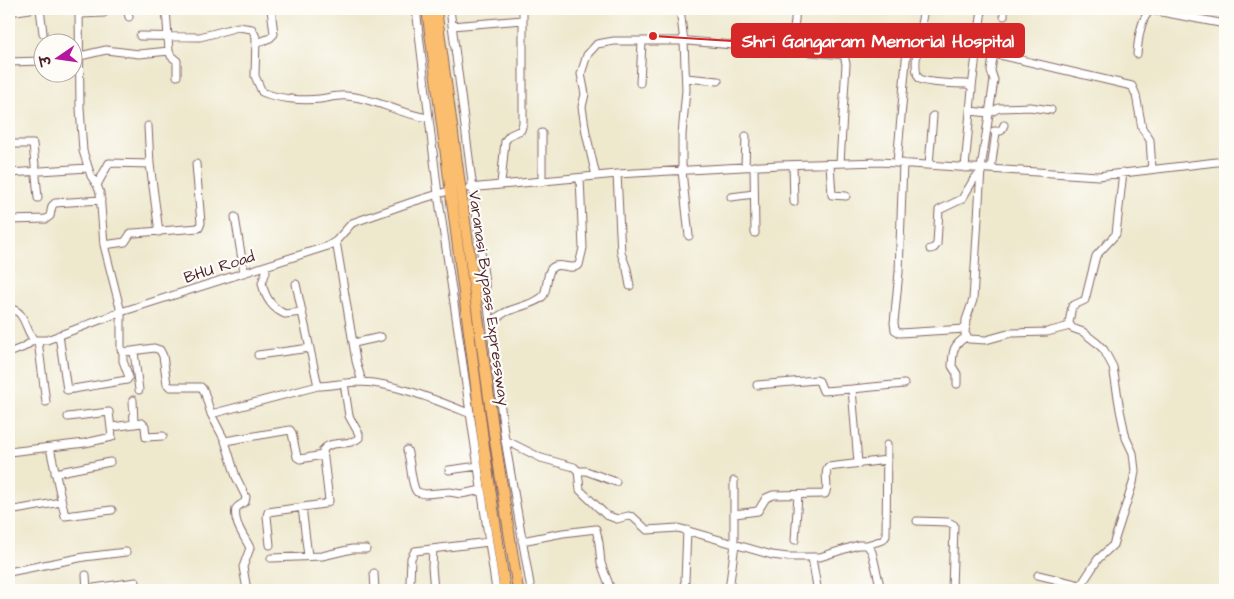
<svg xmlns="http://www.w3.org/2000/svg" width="1234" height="599" viewBox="0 0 1234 599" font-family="'Architects Daughter','Playpen Sans Deva',sans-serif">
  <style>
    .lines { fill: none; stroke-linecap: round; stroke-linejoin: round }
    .minor-casing { stroke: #836564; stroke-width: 9 }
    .highway-casing { stroke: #836564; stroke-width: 12 }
    .minor { stroke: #fff; stroke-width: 7 }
    .highway { stroke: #fbbd6e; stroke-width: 10 }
    .labels { text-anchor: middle; stroke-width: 4.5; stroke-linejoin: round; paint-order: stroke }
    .street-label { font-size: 16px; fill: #4a1f2b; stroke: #fdfcf7 }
    .leader { fill: none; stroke: #d62828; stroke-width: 2 }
    .callout-dot { fill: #d62828; stroke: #fdfcf7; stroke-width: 2 }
    .callout { fill: #d62828; stroke: #d62828; stroke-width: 2 }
    .callout-label { font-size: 18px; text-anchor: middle; font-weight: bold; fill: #fff }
  </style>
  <rect width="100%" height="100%" fill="#fdfcf7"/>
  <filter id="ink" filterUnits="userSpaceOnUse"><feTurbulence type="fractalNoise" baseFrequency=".02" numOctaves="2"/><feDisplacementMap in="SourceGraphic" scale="10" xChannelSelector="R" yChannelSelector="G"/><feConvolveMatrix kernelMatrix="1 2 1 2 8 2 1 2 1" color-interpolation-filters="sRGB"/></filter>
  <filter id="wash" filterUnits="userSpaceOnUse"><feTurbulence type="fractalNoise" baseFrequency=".0096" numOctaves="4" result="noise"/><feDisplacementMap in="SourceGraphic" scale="20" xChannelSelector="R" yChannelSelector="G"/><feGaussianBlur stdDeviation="1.12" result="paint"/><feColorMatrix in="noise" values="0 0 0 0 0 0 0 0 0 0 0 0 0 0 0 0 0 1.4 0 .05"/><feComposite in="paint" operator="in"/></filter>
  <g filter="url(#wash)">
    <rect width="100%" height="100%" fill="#eee8cd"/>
  </g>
  <g filter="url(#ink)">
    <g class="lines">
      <defs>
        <path id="minor" d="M40,9l3,24
          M79,9l1,99 3,43 8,25 6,9 3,8 4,52 17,67v38l4,2 29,-4 6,2 3,6 4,28 3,3h31l3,4 7,23 107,-28
          M127,9l2,8
          M166,9l3,42 2,5 6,5v15
          M416,9l22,185 58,396
          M450,9l55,431 26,150
          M637,9h4
          M680,9l4,33 2,48 -4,45v36l7,65
          M924,9c-2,12 -14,63 -4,70 6,4 38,5 47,5l5,3v2l-7,79
          M9,12l21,-3
          M80,14l24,-1
          M1004,16v-7
          M452,26l71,-6
          M996,29l3,9 -2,17
          M999,34l17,3
          M140,36l60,1 38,-10 14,2 4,8 -1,39 7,16c16,7 41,9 58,7 8,-1 18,-4 27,-3 28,2 54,19 82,22
          M257,43l13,-5 4,-4 -3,-25
          M792,50l4,-41
          M1137,54c1,-13 4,-37 14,-44l74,14
          M80,56l26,-6 33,4 30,-3
          M9,62l33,-1
          M686,78l32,3
          M640,83l2,-41
          M972,87l10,-78
          M970,111l19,2 10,-5 31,-1 21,3
          M148,126l2,38 9,68
          M994,131h7l3,-6
          M542,133v49
          M9,144h24l5,54
          M897,163l10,-114 3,-3 9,-1
          M903,163l-4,109 -5,51 1,7 5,3 65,-4
          M830,164l2,31 14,1
          M793,165l1,37
          M929,165l4,-49
          M754,166l1,67
          M745,167l1,-31
          M991,169l5,-37
          M9,173l79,-5
          M617,174l4,79 6,16 3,17
          M596,176l-10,-43 -4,-26 3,-13 -4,-20 6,-19 10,-11 17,-3h74l156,14 2,9 -6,99
          M501,184l4,-43 5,-6 11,-5 2,-7v-114
          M97,185l12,-22 41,1
          M469,188l148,-14 163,-9 100,-3 218,14 127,-15
          M731,197l23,-3
          M235,217l9,55
          M9,220l37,-1 4,-3 2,-10 3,-3 46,-3
          M336,241l20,120 6,21
          M104,245l21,-3 6,-9h3l65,-5 2,-5 -5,-59
          M930,249l4,-1 3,-4 2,-34 23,-11 12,-20 7,-6
          M265,266l1,6 -4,11c3,14 9,25 23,31l17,-2
          M296,284l22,102c14,0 28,-4 42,-4 36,1 78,19 111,32
          M9,309c16,0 16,21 25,31h13l74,-28 207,-66 8,-5 16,-18 60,-21 33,-10
          M490,321c5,-2 9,-5 14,-8 9,-5 32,-9 39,-17 5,-7 3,-25 10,-29 7,-5 18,4 26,-2l4,-17 -3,-70
          M1070,326l-23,6 -36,1 -25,7 -17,-1 -4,-5 1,-14 7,-20 8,-131 13,-89 -3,-9 2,-14 7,-2 132,31 4,9 6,33 8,12 2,29
          M59,335l8,55 60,-10 2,-3 -6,-16v-9
          M38,341l8,61
          M354,343l27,-6
          M134,352l5,38
          M9,353l15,-6 10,-7
          M258,355l52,-7
          M957,384v-10l-5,-8c1,-15 0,-20 14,-29
          M757,385l59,-5 3,1 4,10 29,-2
          M133,400l1,24
          M211,414l14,27 11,36 10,20 -1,5c-3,2 -8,4 -9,7 -3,14 9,28 14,39l-7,19 4,23
          M112,427l30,-4 3,3 1,11 17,-1
          M505,440l36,18 33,9 4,4 2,19 26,25 11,4 11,-3 5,1 14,13 31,-2 94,27 16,2h32l38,-12h9l5,7 9,38
          M225,441l65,-11 2,3 5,24 3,2 23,-4
          M50,448l15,68 47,-6
          M407,450c4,11 4,36 10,42l8,2 25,-2 11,2 21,-4
          M9,452l76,-9 27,-6 -3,-25 -41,5
          M858,463l-6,-74 52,-5
          M449,470l29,-4
          M578,471h8l30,11
          M55,473l55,-11
          M302,507l6,49
          M9,511l52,-9
          M735,514l23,-3 8,-13 7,-3 52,-1c5,-9 -2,-19 3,-27l59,-7
          M917,521l31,1 6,3 -2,65
          M795,540l3,-45
          M522,541l41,-8 33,-4 3,14 2,20 10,27
          M734,543v-62
          M270,545l-3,-29 1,-4 56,-8 5,-3 -6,-51c8,-11 26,-3 36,-12v-4l-10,-18 -5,-33
          M867,545l16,-5 3,-4 1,-91
          M433,549l-1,18 2,23
          M271,558l51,-2 30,-7h14
          M812,558l5,29
          M9,572l75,-15 42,-5
          M374,573l1,17
          M86,575l1,15
          M1038,575l42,10
          M410,582l1,-24 4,-7 74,-9
          M87,589l49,-7
          M681,590l3,-3 1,-6 2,-51
          M729,590l6,-46
          M1078,590l20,-31 15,-14 20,-62 2,-12 -2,-18 -7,-15 -6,-28 -7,-43 -9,-17 -7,-7 -14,-11 -11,-4 -3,-5 3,-17 13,-6 11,-44 20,-22 7,-62"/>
        <path id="highway" d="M427,9l57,438 21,143
          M436,9l58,425 24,156"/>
      </defs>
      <use href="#minor" class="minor-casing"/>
      <use href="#highway" class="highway-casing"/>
      <use href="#minor" class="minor"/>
      <use href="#highway" class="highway"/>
    </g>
  </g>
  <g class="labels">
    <g class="street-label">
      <text transform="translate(219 266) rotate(-18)" y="6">BHU Road</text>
      <text transform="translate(490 298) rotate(82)" y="6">Varanasi Bypass Expressway</text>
    </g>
  </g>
  <path class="leader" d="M653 36L732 41"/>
  <circle class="callout-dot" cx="653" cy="36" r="5"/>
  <rect class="callout" x="732" y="24" width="292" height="33" rx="5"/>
  <g class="callout-label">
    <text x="878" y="47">Shri Gangaram Memorial Hospital</text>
  </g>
  <rect width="1234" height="599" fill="none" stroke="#fdfcf7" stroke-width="30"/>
  <g transform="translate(58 58) rotate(257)"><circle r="24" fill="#fdfcf7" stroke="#b5a4a5"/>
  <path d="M0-4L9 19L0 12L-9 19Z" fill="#b5179e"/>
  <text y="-8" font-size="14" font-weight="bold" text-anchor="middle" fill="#4a1f2b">उ</text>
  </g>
</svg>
